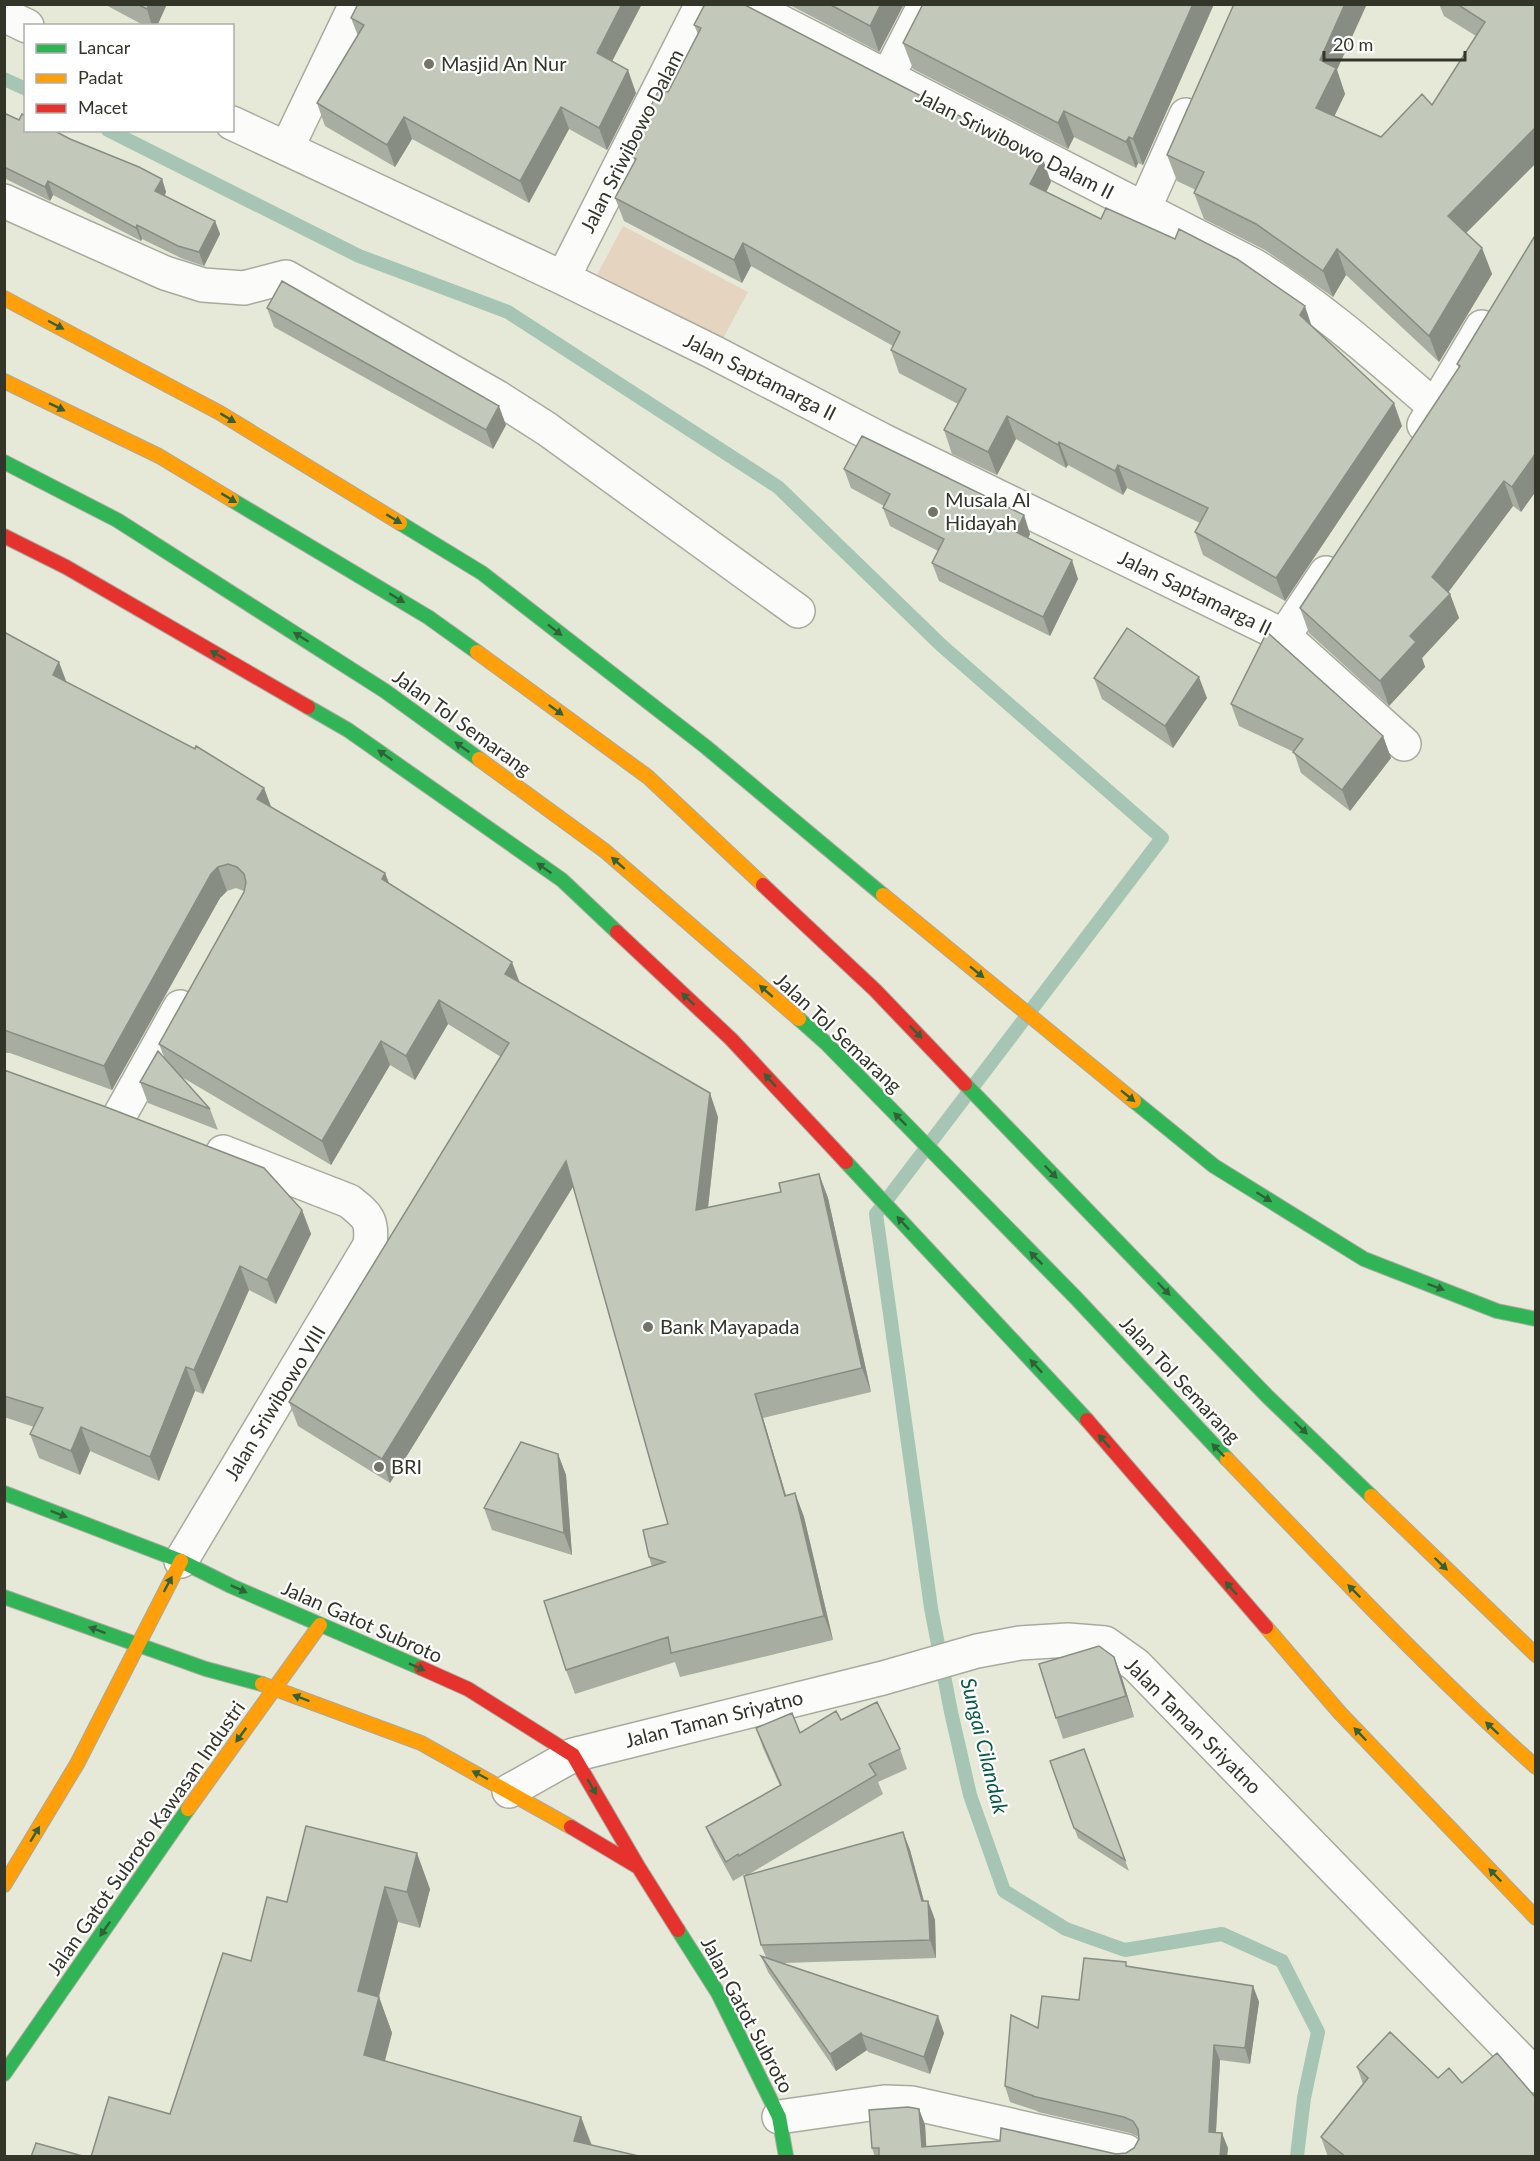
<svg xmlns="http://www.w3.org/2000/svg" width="1540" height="2161" viewBox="0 0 1540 2161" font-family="Lato,sans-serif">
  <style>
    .green { fill: #e5d5c0 }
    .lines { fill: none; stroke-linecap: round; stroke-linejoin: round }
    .stream { stroke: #a6c5b4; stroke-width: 14 }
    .street-casing { stroke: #a8aa9d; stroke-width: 36 }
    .fast-casing { stroke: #a8aa9d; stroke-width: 16 }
    .slow-casing { stroke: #a8aa9d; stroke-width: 16 }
    .jam-casing { stroke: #a8aa9d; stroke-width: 16 }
    .street { stroke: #fbfcf9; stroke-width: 33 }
    .fast { stroke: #30b455; stroke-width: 14 }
    .slow { stroke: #ff9f0a; stroke-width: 14 }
    .jam { stroke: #e5322d; stroke-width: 14 }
    .wall { fill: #a7ada1 }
    .shaded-wall { fill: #888d83 }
    .building { fill: #c2c9bb; stroke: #888d83; stroke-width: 1.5 }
    .oneway { fill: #326138 }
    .poi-dot { fill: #727466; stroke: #fff; stroke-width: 2 }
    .labels { text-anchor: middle; stroke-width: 4.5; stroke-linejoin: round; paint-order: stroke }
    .poi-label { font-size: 20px; fill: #333529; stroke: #fff; text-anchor: start }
    .street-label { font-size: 20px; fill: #333529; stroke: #fff }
    .water-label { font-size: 21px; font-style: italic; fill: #085b44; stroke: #fff }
  </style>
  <rect width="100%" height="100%" fill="#e6e9d8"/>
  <path class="green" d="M623,226l125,66 -26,48 -125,-65z"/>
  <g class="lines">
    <path class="stream" d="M4,79l22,10
      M108,130l251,126 149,56 270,175 163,158 221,193 -286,376 55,394 20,104 19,83 34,96 62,38 59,21 97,-16 60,27 36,71 -14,66 -7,58"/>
    <defs>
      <path id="street" d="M746,4l509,262c65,40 121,90 179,140
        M4,15l23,11
        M887,78l38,-74
        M232,123l331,155 150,74 169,88 402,196 120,108
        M287,148l69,-144
        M4,201l161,72 38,12 41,3 42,-11 211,120 50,32 251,182
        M1144,209l42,-94
        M563,278l139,-274
        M1424,425l58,-98
        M1284,636l42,-63
        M121,1113l59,-106
        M181,1561l189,-316c3,-25 -2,-29 -21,-44l-126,-49
        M509,1791l64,-36 310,-77 94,-27 43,-8 48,-3 37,3 31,22 400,411
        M779,2117l105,-15 28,1 214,48"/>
      <path id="fast" d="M4,462l113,58 268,171 94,68
        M232,500l196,117 49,35
        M400,523l82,50 224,174 177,148
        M308,707l40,23 214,150 55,52
        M799,1019l27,24 251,256 150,160
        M965,1084l302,312 104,100
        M1134,1101l80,65 150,93 133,52 39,8
        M846,1162l241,258
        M4,1493l177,68 50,25 190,82
        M4,1597l202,72 56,15
        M678,1930l40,63 61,124 7,39
        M4,2074l184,-265"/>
      <path id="slow" d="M4,298l216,115 180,110
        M4,381l155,75 73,44
        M477,652l171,125 115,108
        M479,759l126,92 194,168
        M883,895l251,206
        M1227,1459c101,105 201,211 309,308
        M1371,1496l165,159
        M1266,1627l74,86 196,205
        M262,1684l159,59 150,84
        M188,1809l132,-184
        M4,1885l73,-121 104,-203"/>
      <path id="jam" d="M4,536l62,31 242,140
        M763,885l112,105 90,94
        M617,932l114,107 115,123
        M1087,1420l179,207
        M421,1668l47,21 105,66 66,113 39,62
        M571,1827l67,40"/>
    </defs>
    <use href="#street" class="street-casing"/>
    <use href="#fast" class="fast-casing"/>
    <use href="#slow" class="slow-casing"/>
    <use href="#jam" class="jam-casing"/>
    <use href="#street" class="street"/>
    <use href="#fast" class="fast"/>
    <use href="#slow" class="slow"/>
    <use href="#jam" class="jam"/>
  </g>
  <path class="wall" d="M104,4h63l-10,22h-12z
    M788,4h116l-25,48z
    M1214,4l-71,161 -5,-2 -2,5 -62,-31 -6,12 -155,-80 -10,-26z
    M1439,4h97v159l-70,70 16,15 10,26 -53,88 -93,-87 -13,22 -68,-47 -61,-31 -10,-26 2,-3 -19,-9 -10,-26 170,-85 8,24 -11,22 47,21 51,-32 44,-69 -32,-20z
    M351,18l261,43 24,32 -29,57 -38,-21 -40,74 -117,-64 -17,28 -70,-41 -8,-23 41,-67z
    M694,25l357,157 -5,10 267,135 89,99 -117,175 -82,-46 -8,-23 5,-9 -73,-35 -4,7 -55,-30 -2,3 -50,-29 -19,36 -45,-21 -8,-24 14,-26 -59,-31 -8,-23 2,-4 -142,-80 -9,17 -118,-62 -9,-23 20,-37 -2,-4 2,-2 -4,-10 37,-53 30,-58z
    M4,113l15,7 51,19 92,40 4,13 -1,4 50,25 5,13 -16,32 -21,-7 -41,-20 -1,2 -88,-46 -3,6 -46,-23z
    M1536,234v257l-15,21 -8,-6 -65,86 2,2 9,24 -37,40 3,9 -36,39 -80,-73 -9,-25 159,-240 -2,-4z
    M267,308l239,117 -13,24 -219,-122z
    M844,469l180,46 6,19 -2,4 50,41 -28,57 -111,-55 -7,-18 6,-12 -48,-25 -7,-18 1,-2 -33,-18z
    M4,632l62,50 198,106 7,19 114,66 4,10 131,99 198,135 -10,91 73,-16 38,-18 9,24 43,194 -108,26 23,77 9,-2 9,24 29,123 -153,37 -5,-15 -100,32 -9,-24 86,-103 -3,-10 19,-33 -95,-337 -183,296 -92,-57 -9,-24 212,-345 -53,-33 -33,56 -25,-15 -59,100 -151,-89 30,33 8,21 -70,-27 -8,-21 24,-25 -5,-13 85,-153 -8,-3 -9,3 -7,7 -108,192 -102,-37h-6z
    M1094,678l113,20 -34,50 -71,-49z
    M1231,704l152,32 8,22 -41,53 -49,-38 -7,-21 -55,-26z
    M4,1070l298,140 9,24 -35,70 -27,-14 -46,104 -8,-3 -36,90 -69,-30 -10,24 -41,-17 -9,-24 4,-7 -30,-10z
    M558,1454l8,21 6,80 -80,-25 -8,-22z
    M1114,1657l8,21 12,39 -71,22 -7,-21z
    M841,1720l59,29 7,20 -29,13 5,12 -137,82 157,-44 7,18 14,51h4l7,19 1,38 -152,5 160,70 -14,41 -62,-22 -1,-2 -31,21 -68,-99 -7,-16 5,1 -5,-12 -16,-71 -12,7 -19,-35 -8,-19 74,-41 -17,-38 -7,-20 44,5z
    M1084,1749l45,122 -51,-33 -28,-77z
    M306,1826l124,63 -10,39 -22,-6 -19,75 13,36 -7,28 196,56 11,28 -422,-31 81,-153 36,-59z
    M1127,1966l126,20 6,16 -9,62 -30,-4 -4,72 12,16 -1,9h-352l-3,-9 47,-39 6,16 1,22 190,7 10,-1 8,-5 5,-11 -9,-4 -92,-21 -1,-1 -27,-9 -5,-16 33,-58 41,-28z
    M1357,2067l105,16 74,74h-208l-7,-20 42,-53z"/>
  <path class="shaded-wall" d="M149,4h18l-10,22h-5l-5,-17z
    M622,4h20l-37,71 -8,-22z
    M881,4h23l-25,48 -9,-26z
    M1193,4h21l-71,161 -10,-26z
    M1345,4h22l-30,66 8,24 -19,40 -10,-26 4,-48z
    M628,70l8,23 -29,57 -8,-22z
    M561,107l8,22 -40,74 -9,-22z
    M1064,111l10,26 -6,12 -10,-26z
    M404,117l8,22 -17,28 -8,-22z
    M1536,127v36l-79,79 -9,-26z
    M1129,137l9,26 -2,5 -10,-26z
    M1043,159l8,23 -12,25 -9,-23z
    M162,179l4,13 -6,12 -5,-13z
    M48,181l5,14 -3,6 -5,-14z
    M215,221l5,13 -16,32 -5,-14z
    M137,225l5,14 -1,2 -5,-13z
    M743,243l8,23 -9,17 -8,-23z
    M1482,248l10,26 -53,88 -10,-26z
    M1337,249l9,26 -13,22 -10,-26z
    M1305,306l8,24 -13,-15z
    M1394,403l8,23 -117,175 -9,-23z
    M499,406l7,19 -13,24 -7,-19z
    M1007,416l9,23 -19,36 -9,-23z
    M1059,442l9,23 -2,3 -8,-23z
    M1536,453v38l-15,21 -9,-25z
    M1118,465l9,23 -4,7 -8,-24z
    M1504,481l9,25 -72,96 -9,-25z
    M1024,515l6,19 -8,16 -6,-18z
    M1072,560l6,19 -28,57 -7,-19z
    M1450,594l9,24 -37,40 3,9 -36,39 -9,-25 30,-45z
    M59,662l9,24 -15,-11z
    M1199,677l8,21 -34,50 -8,-22z
    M1383,736l8,22 -41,53 -8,-21z
    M264,788l9,24 -16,-13z
    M218,867l9,24 -7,7 -108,192 -8,-24 107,-192z
    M385,873l9,24 -12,-18z
    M512,962l9,24 -16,-12z
    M439,1000l9,24 -33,56 -9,-24z
    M381,1041l9,24 -59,100 -9,-24z
    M710,1093l8,24 -13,117 -9,-24z
    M566,1161l8,24 -184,298 -8,-24z
    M819,1174l9,24 43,194 -9,-24z
    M302,1210l9,24 -35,70 -9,-24z
    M240,1266l9,24 -46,104 -9,-24z
    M186,1367l9,24 -36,90 -9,-24z
    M755,1394l8,24 30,102 -8,-24z
    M81,1427l9,24 -10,24 -9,-24z
    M558,1454l8,21 6,80 -8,-22z
    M795,1493l9,24 29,123 -9,-24z
    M1114,1657l8,21 12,39 -8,-21z
    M903,1832l7,18 19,70 -1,-19 7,19 1,38 -6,-18 -8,-39z
    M417,1853l13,36 -10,39 -13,-36z
    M385,1887l13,35 -27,105 -13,-36z
    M1253,1986l6,16 -9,62 -5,-16z
    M379,1997l13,36 -15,57 -13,-35z
    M938,2016l6,17 -14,41 -6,-17z
    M861,2033l6,17 -31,21 -6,-17z
    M1214,2045l6,15 -5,87 -6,-15z
    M919,2109l6,16 2,32 -5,-10z
    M581,2117l13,36 -20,-12z
    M1222,2133l6,15 -1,9h-7z"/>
  <path class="building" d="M137,4h12l-2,5z
    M358,4h264l-25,49 31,17 -29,58 -38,-21 -41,74 -116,-64 -17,28 -70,-42 47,-78 -13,-7z
    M705,4h38l300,155 -13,25 71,35 5,-11 69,31 4,-10 58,30 68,47 -5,9 94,88 -118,175 -81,-46 13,-24 -90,-43 -3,6 -56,-29 -1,3 -51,-29 -19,36 -44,-22 22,-41 -75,-39 9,-18 -157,-89 -9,17 -119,-62 21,-39 -3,-2 5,-8 -7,-4 29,-57 8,4 33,-64 -7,-3z
    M829,4h52l-11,22z
    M923,4h270l-60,135 -4,-2 -3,5 -62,-31 -6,12 -155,-80z
    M1234,4h111l-25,56 16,8 -20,40 65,29 41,-43 10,11 53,-83 -28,-18h79v123l-88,89 34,32 -53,88 -92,-87 -14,22 -67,-47 -62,-31 10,-21 -37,-17z
    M4,113l15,7 3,-6 4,2v14h27l17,9 69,28 23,12 -7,12 60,30 -16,31 -21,-6 -41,-21 -1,3 -88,-47 -3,6 -41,-20z
    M1536,234v219l-24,34 -8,-6 -72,96 18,17 -40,42 6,6 -36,39 -80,-73 160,-242 -3,-2z
    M282,281l217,125 -13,24 -219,-122z
    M862,436l162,79 -8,17 56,28 -29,57 -111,-54 12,-24 -61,-31 7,-14 -46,-25z
    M1127,628l72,49 -34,49 -71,-48z
    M4,632l55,30 -6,13 142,74 1,-3 68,42 -7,11 128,74 -3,6 130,83 -7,12 205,119 -14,117 85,-18 -2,-9 40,-9 43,194 -107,26 30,102 10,-3 29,123 -153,37 -3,-16 -102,33 -22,-69 121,-39 -16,-5 -6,-27 25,-6 -102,-363 -184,298 -93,-57 220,-359 -70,-43 -33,56 -25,-15 -59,100 -163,-97 85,-152 2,-10 -2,-8 -7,-7 -9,-3 -10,3 -7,7 -107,192 -100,-36z
    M1267,632l116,104 -41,54 -49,-38 10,-13 -72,-35z
    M158,1051l52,58 -70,-27z
    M4,1070l102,37 158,61 38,42 -35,70 -27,-14 -46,104 -8,-3 -36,90 -69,-30 -10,24 -41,-17 13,-26 -39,-12z
    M521,1442l37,12 6,79 -80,-25z
    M1099,1646l15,11 12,39 -70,22 -17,-54z
    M877,1702l23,47 -31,15 7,11 -137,81 -1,-2 -12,8 -20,-35 75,-42 -25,-57 36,-15 8,20 36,-22 5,9z
    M1084,1749l41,111 -51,-32 -24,-67z
    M306,1826l111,27 -10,39 -22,-5 -27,104 21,6 -15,58 217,62 -7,24 69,16h-552l18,-60 61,17 53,-161 28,8 16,-64 20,5z
    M903,1832l19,69h6l2,39 -169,5 -17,-69z
    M761,1956l177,60 -14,41 -62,-22 -1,-2 -31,21z
    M1084,1958l42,4v4l127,20 -8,62 -31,-3 -5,87 13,1 -2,24h-341v-9h-7l-3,-38 39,-3 11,2 3,38 78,-6 1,-13 115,26 10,-1 8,-5 5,-9 -1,-10 -5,-8 -9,-4 -92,-21h2l-29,-10 6,-71 27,13 4,-32 37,4z
    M1390,2032l48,46 11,-10 13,15 35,-30 39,45v59h-190l-25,-20 47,-59 -11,-11z
    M36,2143l50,14h-55z"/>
  <defs><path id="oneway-solid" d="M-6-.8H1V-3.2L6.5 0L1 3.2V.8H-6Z" transform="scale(1.5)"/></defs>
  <g class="oneway">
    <use href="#oneway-solid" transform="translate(56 325) rotate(28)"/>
    <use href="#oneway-solid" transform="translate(57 407) rotate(26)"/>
    <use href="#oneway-solid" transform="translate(228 418) rotate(31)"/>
    <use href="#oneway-solid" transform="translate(229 498) rotate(31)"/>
    <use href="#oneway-solid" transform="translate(394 519) rotate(31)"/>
    <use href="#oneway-solid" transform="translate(397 598) rotate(31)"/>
    <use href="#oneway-solid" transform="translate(555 630) rotate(38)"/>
    <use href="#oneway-solid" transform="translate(301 637) rotate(-148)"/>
    <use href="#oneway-solid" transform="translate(218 655) rotate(-150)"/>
    <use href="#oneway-solid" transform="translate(556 710) rotate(36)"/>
    <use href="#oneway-solid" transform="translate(462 747) rotate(-144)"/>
    <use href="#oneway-solid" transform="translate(385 755) rotate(-145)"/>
    <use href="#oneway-solid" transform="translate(618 863) rotate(-139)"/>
    <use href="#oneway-solid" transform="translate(544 868) rotate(-145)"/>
    <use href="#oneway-solid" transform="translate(977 972) rotate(39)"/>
    <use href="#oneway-solid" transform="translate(766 991) rotate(-139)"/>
    <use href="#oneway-solid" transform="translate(688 999) rotate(-137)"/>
    <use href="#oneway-solid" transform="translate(916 1032) rotate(46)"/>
    <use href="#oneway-solid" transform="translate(770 1080) rotate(-133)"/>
    <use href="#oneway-solid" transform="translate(1128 1096) rotate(39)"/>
    <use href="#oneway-solid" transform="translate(900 1119) rotate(-135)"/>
    <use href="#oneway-solid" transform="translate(1051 1172) rotate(46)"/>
    <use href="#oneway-solid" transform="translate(1264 1197) rotate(32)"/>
    <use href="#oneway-solid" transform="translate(903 1223) rotate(-133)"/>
    <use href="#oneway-solid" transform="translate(1036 1258) rotate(-135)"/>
    <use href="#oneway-solid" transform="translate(1436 1287) rotate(21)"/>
    <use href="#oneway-solid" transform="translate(1164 1289) rotate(46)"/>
    <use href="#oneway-solid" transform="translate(1036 1366) rotate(-133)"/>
    <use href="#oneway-solid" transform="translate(1301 1428) rotate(44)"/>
    <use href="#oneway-solid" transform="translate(1104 1441) rotate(-131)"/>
    <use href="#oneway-solid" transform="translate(1218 1450) rotate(-134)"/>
    <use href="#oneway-solid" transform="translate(59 1514) rotate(21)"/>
    <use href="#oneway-solid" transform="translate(1441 1564) rotate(44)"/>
    <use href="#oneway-solid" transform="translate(168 1584) rotate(-62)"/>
    <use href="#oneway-solid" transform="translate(1231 1588) rotate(-131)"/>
    <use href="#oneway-solid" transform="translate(239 1589) rotate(24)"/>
    <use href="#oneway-solid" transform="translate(1354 1591) rotate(-135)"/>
    <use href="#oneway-solid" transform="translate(97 1630) rotate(-160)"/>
    <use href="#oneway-solid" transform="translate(417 1667) rotate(24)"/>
    <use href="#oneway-solid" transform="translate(301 1698) rotate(-159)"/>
    <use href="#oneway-solid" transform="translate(1492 1728) rotate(-137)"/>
    <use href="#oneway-solid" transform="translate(1360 1734) rotate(-134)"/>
    <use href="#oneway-solid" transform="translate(241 1735) rotate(126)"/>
    <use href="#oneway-solid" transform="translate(480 1775) rotate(-152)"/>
    <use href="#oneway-solid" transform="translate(592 1787) rotate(60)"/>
    <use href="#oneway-solid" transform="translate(35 1834) rotate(-59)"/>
    <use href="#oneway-solid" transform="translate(1495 1875) rotate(-134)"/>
    <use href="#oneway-solid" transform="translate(105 1929) rotate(125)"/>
  </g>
  <g class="poi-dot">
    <circle cx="429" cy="64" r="6"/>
    <circle cx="933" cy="512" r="6"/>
    <circle cx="648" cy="1327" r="6"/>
    <circle cx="379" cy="1467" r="6"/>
  </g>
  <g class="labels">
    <g class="poi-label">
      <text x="441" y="71">Masjid An Nur</text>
      <text x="945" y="507">Musala Al<tspan x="945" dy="23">Hidayah</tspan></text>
      <text x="660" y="1334">Bank Mayapada</text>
      <text x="391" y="1474">BRI</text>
    </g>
    <g class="street-label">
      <text transform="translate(632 141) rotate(-63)" y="7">Jalan Sriwibowo Dalam</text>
      <text transform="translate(1015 144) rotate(27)" y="7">Jalan Sriwibowo Dalam II</text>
      <text transform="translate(760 377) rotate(27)" y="7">Jalan Saptamarga II</text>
      <text transform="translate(1195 593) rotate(26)" y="7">Jalan Saptamarga II</text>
      <text transform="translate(462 723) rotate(36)" y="7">Jalan Tol Semarang</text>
      <text transform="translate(838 1033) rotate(43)" y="7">Jalan Tol Semarang</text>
      <text transform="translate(1180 1380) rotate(47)" y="7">Jalan Tol Semarang</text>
      <text transform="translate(275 1403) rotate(-59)" y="7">Jalan Sriwibowo VIII</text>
      <text transform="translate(362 1622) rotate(24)" y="7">Jalan Gatot Subroto</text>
      <text transform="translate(714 1719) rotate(-14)" y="7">Jalan Taman Sriyatno</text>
      <text transform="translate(1193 1726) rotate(45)" y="7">Jalan Taman Sriyatno</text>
      <text transform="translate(146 1838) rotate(-55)" y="7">Jalan Gatot Subroto Kawasan Industri</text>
      <text transform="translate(747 2015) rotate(62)" y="7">Jalan Gatot Subroto</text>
    </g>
    <g class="water-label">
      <text transform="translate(984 1746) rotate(76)" y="7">Sungai Cilandak</text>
    </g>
  </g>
  <rect width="1540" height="2161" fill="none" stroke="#333529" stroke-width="12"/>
  <rect x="24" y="24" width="210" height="108" fill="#ffffff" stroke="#adaea9" stroke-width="1.5"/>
  <rect x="36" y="44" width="30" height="9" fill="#30b455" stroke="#adaea9" stroke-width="1.5"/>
  <text x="78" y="54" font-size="18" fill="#333529">Lancar</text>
  <rect x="36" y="74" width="30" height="9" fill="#ff9f0a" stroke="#adaea9" stroke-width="1.5"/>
  <text x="78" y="84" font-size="18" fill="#333529">Padat</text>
  <rect x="36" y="104" width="30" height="9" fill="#e5322d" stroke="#adaea9" stroke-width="1.5"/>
  <text x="78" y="114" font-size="18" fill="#333529">Macet</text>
  <path d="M1324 51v9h141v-9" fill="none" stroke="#333529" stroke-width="3"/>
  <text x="1333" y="51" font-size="18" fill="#333529" stroke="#ffffff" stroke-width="4.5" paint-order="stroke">20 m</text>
</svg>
